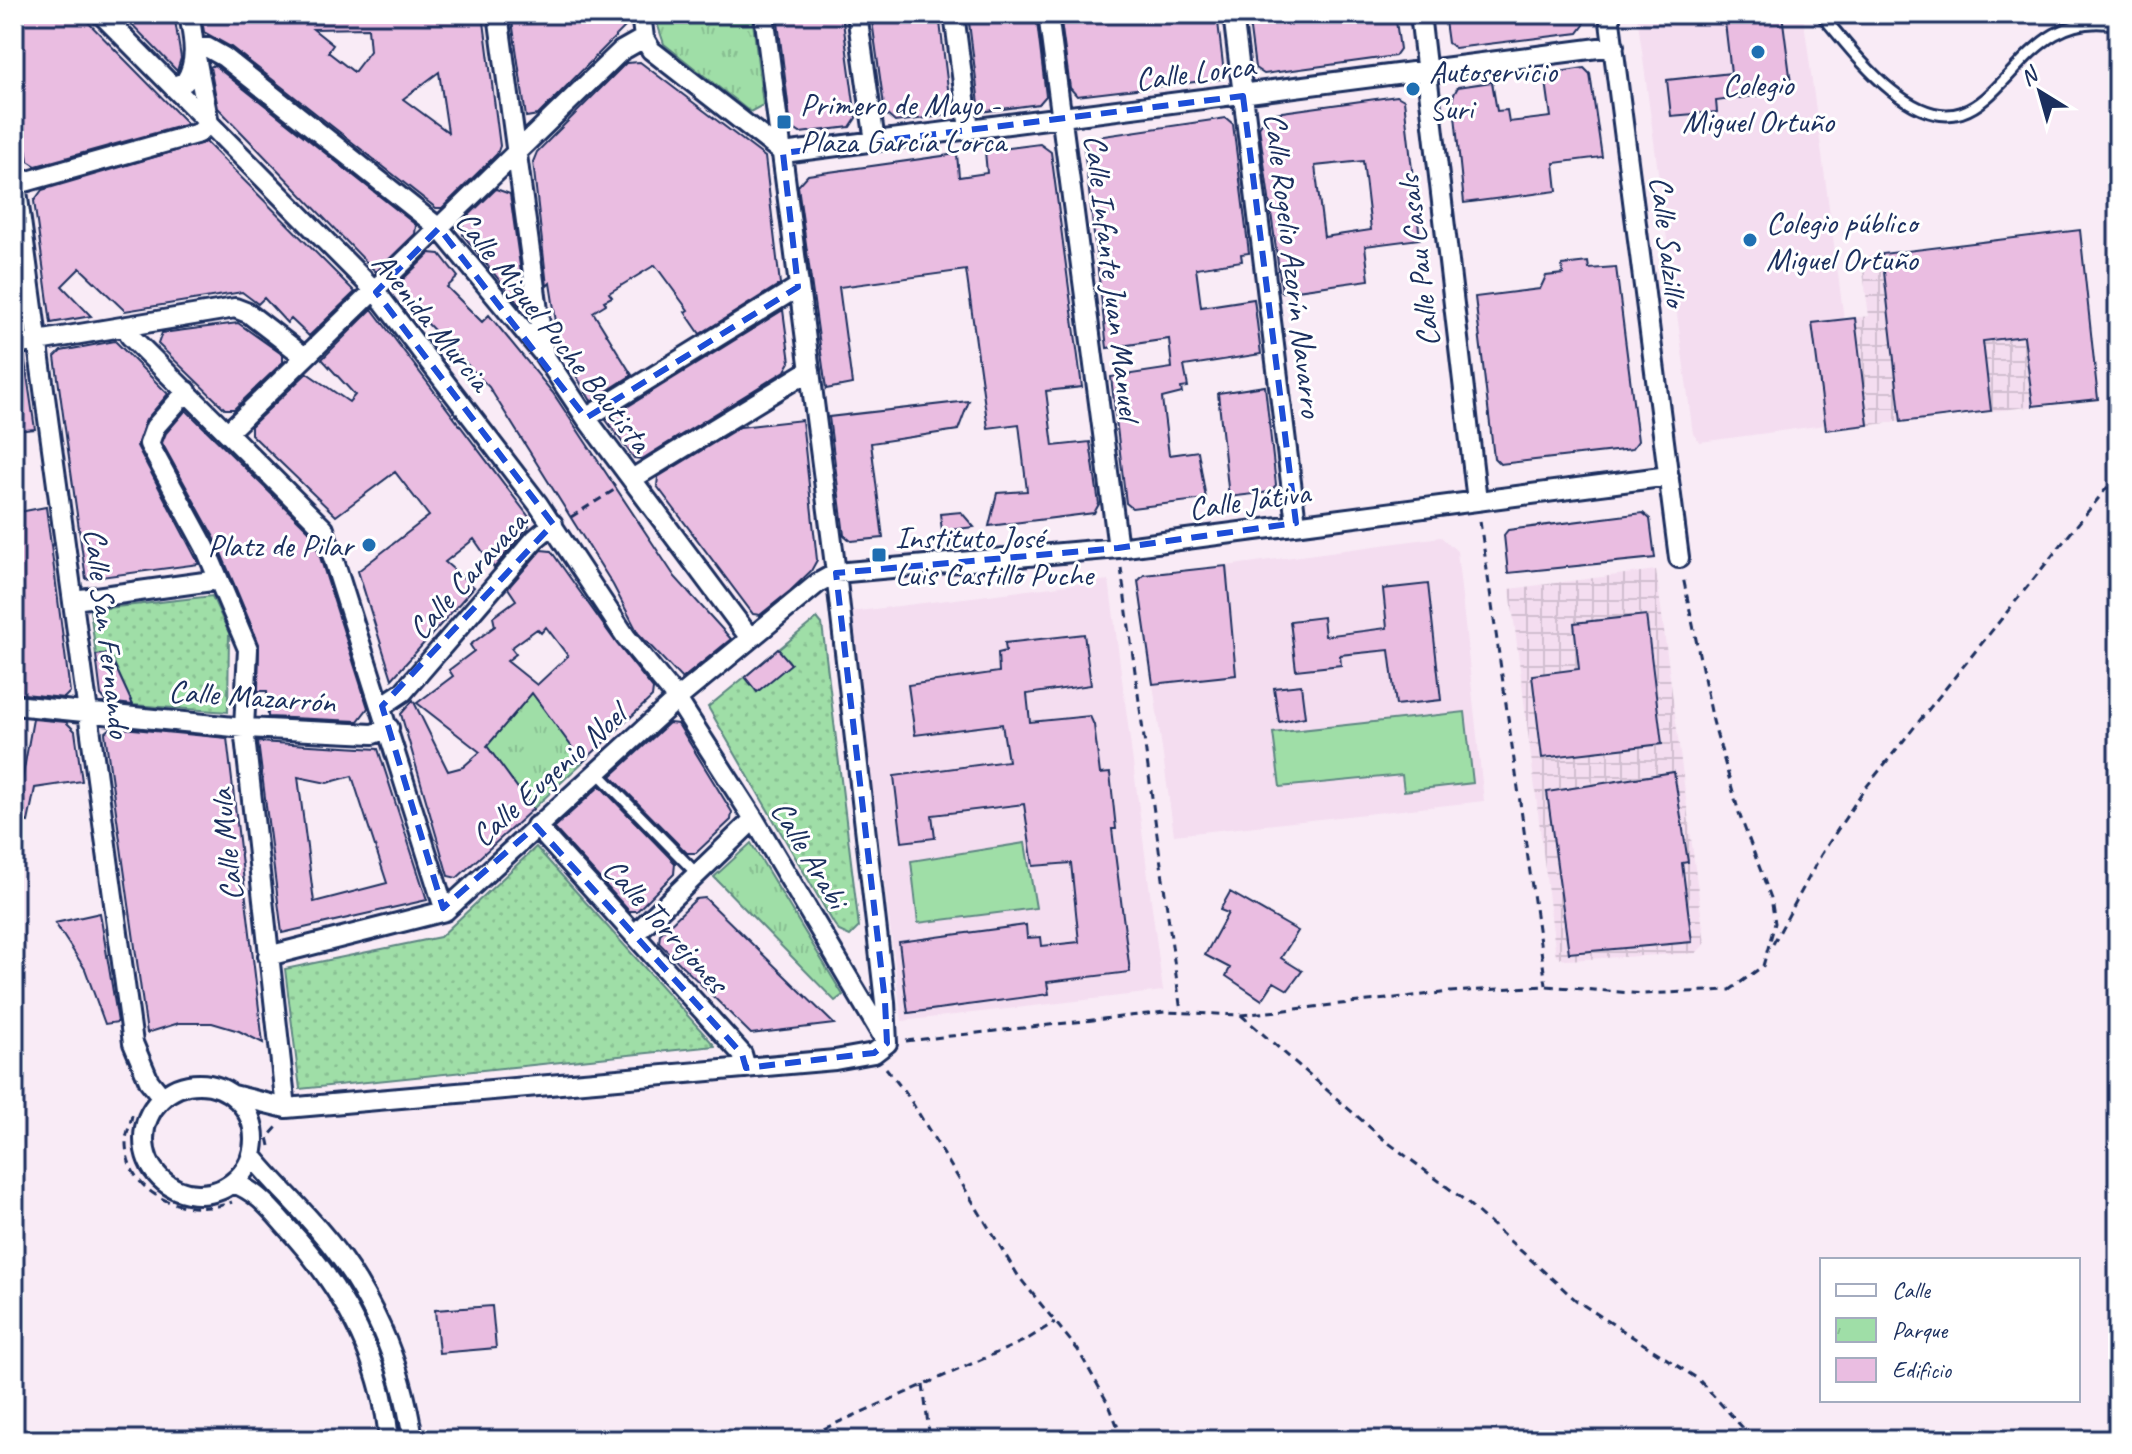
<svg xmlns="http://www.w3.org/2000/svg" width="2132" height="1454" viewBox="0 0 2132 1454" font-family="Caveat,sans-serif">
  <style>
    .built { fill: #f4ddf0 }
    .industrial { fill: url(#industrial-grid) }
    .grass { fill: url(#grass-dots); stroke: #5d8682; stroke-width: 2 }
    .park { fill: url(#park-tufts); stroke: #5d8682; stroke-width: 2 }
    .garden { fill: #9fdea7; stroke: #5d8682; stroke-width: 2 }
    .building { fill: #eabde1; stroke: #1b2f5e; stroke-width: 2; fill-rule: evenodd }
    .lines { fill: none; stroke-linecap: round; stroke-linejoin: round }
    .lane-casing { stroke: #1b2f5e; stroke-width: 15 }
    .street-casing { stroke: #1b2f5e; stroke-width: 24 }
    .path { stroke: #1b2f5e; stroke-width: 3; stroke-dasharray: 8 6; stroke-linecap: butt }
    .lane { stroke: #fff; stroke-width: 9 }
    .street { stroke: #fff; stroke-width: 18 }
    .marked { fill: none; stroke: #1d4ed8; stroke-width: 6; stroke-dasharray: 16 10; stroke-linejoin: round }
    .poi-dot { fill: #1f6fb2; stroke: #fff; stroke-width: 3 }
    .labels { text-anchor: middle; stroke-width: 6; stroke-linejoin: round; paint-order: stroke }
    .poi-label { font-size: 32px; fill: #1b2f5e; stroke: #fff; text-anchor: start }
    .street-label { font-size: 32px; fill: #1b2f5e; stroke: #fff }
  </style>
  <defs>
    <pattern id="industrial-grid" width="8" height="8" patternUnits="userSpaceOnUse" patternTransform="scale(2)"><rect width="8" height="8" fill="#f4ddf0"/><path d="M0 4h8M4 0v8" fill="none" stroke="#d1bed0"/></pattern>
    <pattern id="grass-dots" width="8" height="8" patternUnits="userSpaceOnUse" patternTransform="scale(2)"><rect width="8" height="8" fill="#9fdea7"/><path d="M2 2h.1M6 6h.1" fill="none" stroke="#88bf92" stroke-width="1.8" stroke-linecap="round"/></pattern>
    <pattern id="park-tufts" width="24" height="20" patternUnits="userSpaceOnUse" patternTransform="scale(2)"><rect width="24" height="20" fill="#9fdea7"/><path d="M3 7l-1-3M5 7V3M7 7l1-3M15 17l-1-3M17 17v-4M19 17l1-3" fill="none" stroke="#88bf92"/></pattern>
  </defs>
  <rect width="100%" height="100%" fill="#f9ebf6"/>
  <filter id="ink" filterUnits="userSpaceOnUse"><feTurbulence type="fractalNoise" baseFrequency=".0125" numOctaves="2"/><feDisplacementMap in="SourceGraphic" scale="16" xChannelSelector="R" yChannelSelector="G"/><feConvolveMatrix kernelMatrix="1 2 1 2 8 2 1 2 1" color-interpolation-filters="sRGB"/></filter>
  <g filter="url(#ink)">
    <path class="built" d="M1637,14h166l41,305 -32,5 13,101 -125,17 -7,-8z
      M1441,537l16,14 27,250 -310,34 -21,-151 83,-10 -10,-108z
      M1109,580l54,411 -261,30 -52,-409z"/>
    <path class="industrial" d="M2079,230l19,169 -272,31 -14,-107 57,-7 -8,-59z
      M1656,570l49,374 -9,9 -130,7 -10,-4 -46,-367z"/>
    <path class="grass" d="M212,596l17,37 -1,79 -95,-7 -23,-51 -14,1 -6,-45z
      M817,618l5,6 37,303 -9,9 -11,-5 -5,-7 -126,-217z
      M536,847l179,199 -415,43 -15,-120 155,-32z"/>
    <path class="park" d="M654,14h98l11,91 -13,7 -86,-68z
      M532,693l51,69 -50,47 -46,-63z
      M751,843l92,152 -8,6 -121,-124z"/>
    <path class="garden" d="M1465,712l8,71 -69,8 -2,-16 -122,12 -7,-54z
      M1025,843l11,65 -118,15 -7,-62z"/>
    <path class="building" d="M14,14h66l108,110 -152,42 -8,-5 -6,-40 -8,-60z
      M122,14h55h-3l7,44 -4,13z
      M201,14h282l17,132 -3,8 -55,54h-6l-205,-161 -27,-15zM368,28l2,23 -16,21 -26,-20 5,-7 -20,-16zM439,72l9,60 -45,-33z
      M511,14h61l1,8 53,-8 2,10 -90,91 -12,2z
      M777,14h65l14,104 -6,9 -50,6 -9,-6z
      M871,14h68l11,91 -8,11 -47,6 -10,-9z
      M968,14h68l10,82 -7,8 -59,8z
      M1060,14h157l7,59 -4,6 -143,17 -7,-8z
      M1248,14h147l5,35 -5,7 -131,18 -9,-6z
      M1444,14h139l1,11 -6,8 -123,15 -7,-5z
      M1724,14h58l10,77 -76,10 1,11 -46,4 -4,-36 64,-7z
      M640,62l125,95 15,127 -80,50 -15,-22 3,-2 -33,-45 -46,28 3,4 -8,4 2,3 -13,8 39,63 -41,26 -31,-53 -10,-65 -3,3 -14,-124 4,-10 89,-89z
      M214,65l202,160 -1,9 -39,38 -158,-164 -8,-41z
      M1584,68l6,6 12,83 -48,6 3,28 -93,12 -11,-107 5,-9 34,-5 5,29 10,-1 2,12 42,-5 -6,-43z
      M1397,96l7,4 16,139 -55,7 4,34 -87,12 -23,-165 9,-13zM1363,161l8,69 -47,7 -9,-71z
      M1226,118l7,6 16,129 -8,1 1,7 -46,7 5,39 53,-8 7,55 -77,12 4,21 -7,1 1,5 -20,5 7,57 29,-4 8,48 -74,9 -6,-5 -15,-126 61,-9 -3,-29 -62,9 -24,-209z
      M206,142l149,150 -46,44 -18,-17 -4,4 -23,-25 -6,6 -16,-12 -117,19 -45,-43 -18,18 29,30 -40,7 -17,-122 8,-11z
      M1040,144l11,8 31,235 -36,4 7,55 37,-4 9,62 -5,9 -105,13 8,-33 30,-2 -8,-67 -31,4 -22,-158 -127,17 13,97 -26,5 -28,-203 10,-11 149,-21 2,23 28,-4 -2,-22z
      M496,189l14,5 15,108 -5,4 -57,-71v-14z
      M2080,230l18,169 -65,7 -9,-70 -41,5 8,70 -90,11 -19,-168z
      M430,253l10,1 18,23 -11,10 35,35 7,-7 64,78 122,184 56,62 -49,40 -44,-46 -25,-48 -124,-198 -90,-93 -1,-10z
      M1588,262l1,7 27,-2 22,174 -6,8 -132,15 -6,-6 -19,-161 65,-8 6,-13 17,-2 -1,-9z
      M372,309l157,208v9l-35,42 -20,-29 -29,23 29,25 -82,92 -34,-108 71,-55 -34,-44 -59,44 -85,-82v-8l56,-53 42,29 6,-7 -33,-36z
      M783,310l7,52 -5,9 -143,88 -8,-1 -28,-38z
      M1855,318l13,107 -42,5 -14,-107z
      M238,323l45,32v7l-49,47h-9l-67,-65 4,-11z
      M115,341l53,53 -22,26 -9,26 62,118 -113,15 -31,-222 6,-6z
      M24,355l11,74 -21,2v-74z
      M1265,386l11,99 -6,7 -41,5 -11,-104z
      M969,401l-11,29 -87,13 12,95 -32,3 -7,-6 -15,-118z
      M186,410l127,125 55,173 -10,13 -90,-4 -1,-26h-9l1,-47 -43,-103 -54,-98 4,-10z
      M802,420l15,140 -6,11 -21,20 -30,24 -7,-1 -96,-128 1,-9 82,-50z
      M46,507l24,185 -6,6 -50,-5v-180z
      M961,512l13,15 -32,4 -2,-17z
      M1643,513l7,6 5,39 -147,15 -4,-38 4,-5z
      M541,550l10,1 66,93 36,45 -1,8 -69,65 -51,-69 -45,53 46,63 -76,69 -9,-2 -47,-162 12,-14 35,71 15,-4 17,-15 -63,-49 36,-27 -4,-6 25,-19 -4,-6 25,-19 -2,-9 23,-17 -8,-12zM546,627l22,29 -31,29 -30,-24 9,-7 -5,-6 26,-19 4,4z
      M1226,566l10,109 -83,9 -15,-103 6,-6z
      M1428,584l13,116 -45,5 -7,-55 -49,5 1,10 -45,5 -6,-49 33,-4 2,19 62,-8 -4,-39z
      M1646,615l16,129 -120,14 -10,-83 47,-6 -5,-46z
      M1084,634l7,51 -64,9 3,28 60,-6 4,9 6,49 10,-1 6,56h-4l18,143 -83,10 2,12 -141,19 -9,-71 127,-17 1,13 14,-1 1,9 37,-4 -8,-79 -38,3 -9,-62 -92,11 3,23 -33,4 -8,-66 114,-15 -6,-37 -87,11 -7,-50 91,-13 -1,-19 8,-2 -1,-8z
      M778,649l13,15 -34,28 -12,-15z
      M109,653l24,52 -26,-3 -6,-7 -5,-40z
      M1301,685l4,32 -26,5 -5,-34z
      M33,719l33,3 9,9 7,50 -47,7 -7,34 -13,-3z
      M669,723l9,1 54,88 -1,8 -35,33h-9l-76,-77z
      M112,727l115,11 36,305 -24,-12 -27,-8h-33l-32,10 -42,-300z
      M258,742l120,7 49,151 -145,33zM352,776l35,107 -73,19 -16,-125 29,6z
      M1674,772l14,90 -6,1 10,79 -123,11 -22,-161z
      M600,786l75,77 -1,11 -37,37h-8l-75,-83z
      M1230,892l68,39 -17,27 21,13 -14,19 -14,-8 -12,18 -36,-24 4,-8 -25,-13 23,-42 -8,-3z
      M705,898l80,78 49,48 -83,10 -92,-91 1,-9 36,-35z
      M100,913l18,109 -13,2 -20,-55 -30,-46z
      M492,1306l4,42 -57,5 -4,-43z"/>
    <g class="lines">
      <defs>
        <path id="lane" d="M1821,14c22,26 44,55 70,76 110,89 113,-90 227,-65
          M596,771l101,103"/>
        <path id="street" d="M101,14l275,278 162,212 88,133 51,62 77,120 131,221
          M498,14l46,341
          M641,14l3,24 7,12 132,103 831,-107
          M857,14l18,128
          M954,14l15,115
          M1048,14l70,534
          M1233,14l63,509
          M1420,14l57,487
          M1609,14l70,544
          M194,47l14,1 16,9 215,171 105,127 42,63 164,220
          M173,86l12,-4c14,-21 8,-45 4,-68
          M14,169l119,874 16,38 13,16
          M14,185l185,-52 10,-10 -14,-71
          M127,326l3,10 194,193 121,382
          M14,345l221,-37 13,5 57,44
          M187,391l-32,36 -6,17 56,103 43,102 -4,79 42,380
          M586,418l212,-131
          M228,432l393,-381 23,-13
          M632,479l178,-109
          M74,600l145,-20
          M14,705l230,23 129,6 16,-6
          M382,706l21,-14 132,-153 18,-15
          M536,826l206,228 4,14
          M634,935l120,-116
          M268,956l177,-45 232,-212 141,-116 18,-10 282,-25 551,-72
          M144 1139a55 55 0 1 1 110 0a55 55 0 1 1-110 0Z
          M233,1095l53,13 549,-48 39,-7 13,-10 -2,-41 -49,-429 -72,-559
          M252,1156c21,26 45,48 66,73 52,59 84,134 95,211
          M232,1183c22,6 38,25 52,41 56,60 98,133 105,216"/>
      </defs>
      <use href="#lane" class="lane-casing"/>
      <use href="#street" class="street-casing"/>
      <path class="path" d="M571,517l45,-28
        M1480,521l66,464
        M1121,568l60,444
        M1773,944l48,-89 42,-64 255,-317
        M1241,1015l141,123 81,61 114,102 121,78 56,61
        M906,1041l259,-29 76,3 209,-23 96,-6 98,8 86,-4 33,-24 12,-43 -4,-25 -32,-85 -26,-92 -30,-144
        M886,1068l22,28 111,181 59,73 31,55 14,35
        M132,1115c-1,7 -5,17 -6,24 -2,57 61,80 106,63
        M270,1146l-2,-9 10,-11
        M923,1385l7,55
        M798,1440l228,-100 29,-18"/>
      <use href="#lane" class="lane"/>
      <use href="#street" class="street"/>
    </g>
  </g>
  <path class="marked" d="M1243,96l53,427 -178,25 -282,25 49,429 2,41 -13,10 -128,15 -4,-14 -206,-228 -93,82 -61,-202 171,-182 -177,-232 63,-64 147,190 212,-131 -15,-134z"/>
  <g class="poi-dot">
    <circle cx="1758" cy="52" r="8"/>
    <circle cx="1413" cy="89" r="8"/>
    <rect x="776" y="114" width="16" height="16" rx="4"/>
    <circle cx="1750" cy="240" r="8"/>
    <circle cx="369" cy="545" r="8"/>
    <rect x="871" y="547" width="16" height="16" rx="4"/>
  </g>
  <g class="labels">
    <g class="poi-label">
      <text x="1429" y="82">Autoservicio<tspan x="1429" dy="37">Suri</tspan></text>
      <text x="1758" y="95" text-anchor="middle">Colegio<tspan x="1758" dy="37">Miguel Ortuño</tspan></text>
      <text x="800" y="115">Primero de Mayo -<tspan x="800" dy="37">Plaza García Lorca</tspan></text>
      <text x="1766" y="233">Colegio público<tspan x="1766" dy="37">Miguel Ortuño</tspan></text>
      <text x="895" y="548">Instituto José<tspan x="895" dy="37">Luis Castillo Puche</tspan></text>
      <text x="353" y="556" text-anchor="end">Platz de Pilar</text>
    </g>
    <g class="street-label">
      <text transform="translate(1195 72) rotate(-7)" y="11">Calle Lorca</text>
      <text transform="translate(1669 241) rotate(83)" y="11">Calle Salzillo</text>
      <text transform="translate(1418 261) rotate(-97)" y="11">Calle Pau Casals</text>
      <text transform="translate(1294 265) rotate(83)" y="11">Calle Rogelio Azorín Navarro</text>
      <text transform="translate(1113 277) rotate(83)" y="11">Calle Infante Juan Manuel</text>
      <text transform="translate(432 321) rotate(51)" y="11">Avenida Murcia</text>
      <text transform="translate(554 331) rotate(52)" y="11">Calle Miguel Puche Bautista</text>
      <text transform="translate(1249 500) rotate(-8)" y="11">Calle Játiva</text>
      <text transform="translate(467 575) rotate(-48)" y="11">Calle Caravaca</text>
      <text transform="translate(108 633) rotate(83)" y="11">Calle San Fernando</text>
      <text transform="translate(252 696) rotate(4)" y="11">Calle Mazarrón</text>
      <text transform="translate(548 775) rotate(-42)" y="11">Calle Eugenio Noel</text>
      <text transform="translate(226 845) rotate(-96)" y="11">Calle Mula</text>
      <text transform="translate(810 854) rotate(59)" y="11">Calle Arabi</text>
      <text transform="translate(666 925) rotate(48)" y="11">Calle Torrejones</text>
    </g>
  </g>
  <rect width="2132" height="1454" fill="none" stroke="#fff" stroke-width="48"/>
  <rect x="24" y="24" width="2084" height="1406" fill="none" stroke="#1b2f5e" stroke-width="3" filter="url(#ink)"/>
  <rect x="1820" y="1258" width="260" height="144" fill="#ffffff" stroke="#a4acbf" stroke-width="2"/>
  <rect x="1836" y="1284" width="40" height="12" fill="#ffffff" stroke="#a4acbf" stroke-width="2"/>
  <text x="1892" y="1298" font-size="24" fill="#1b2f5e">Calle</text>
  <rect x="1836" y="1318" width="40" height="24" fill="url(#park-tufts)" stroke="#a4acbf" stroke-width="2"/>
  <text x="1892" y="1338" font-size="24" fill="#1b2f5e">Parque</text>
  <rect x="1836" y="1358" width="40" height="24" fill="#eabde1" stroke="#a4acbf" stroke-width="2"/>
  <text x="1892" y="1378" font-size="24" fill="#1b2f5e">Edificio</text>
  <g transform="translate(2040 92) rotate(323)" stroke="#ffffff" stroke-width="6" paint-order="stroke">
  <path d="M0-6L14 30L0 20L-14 30Z" fill="#1b2f5e"/>
  <text y="-12" font-size="22" font-weight="bold" text-anchor="middle" fill="#1b2f5e">N</text>
  </g>
</svg>
